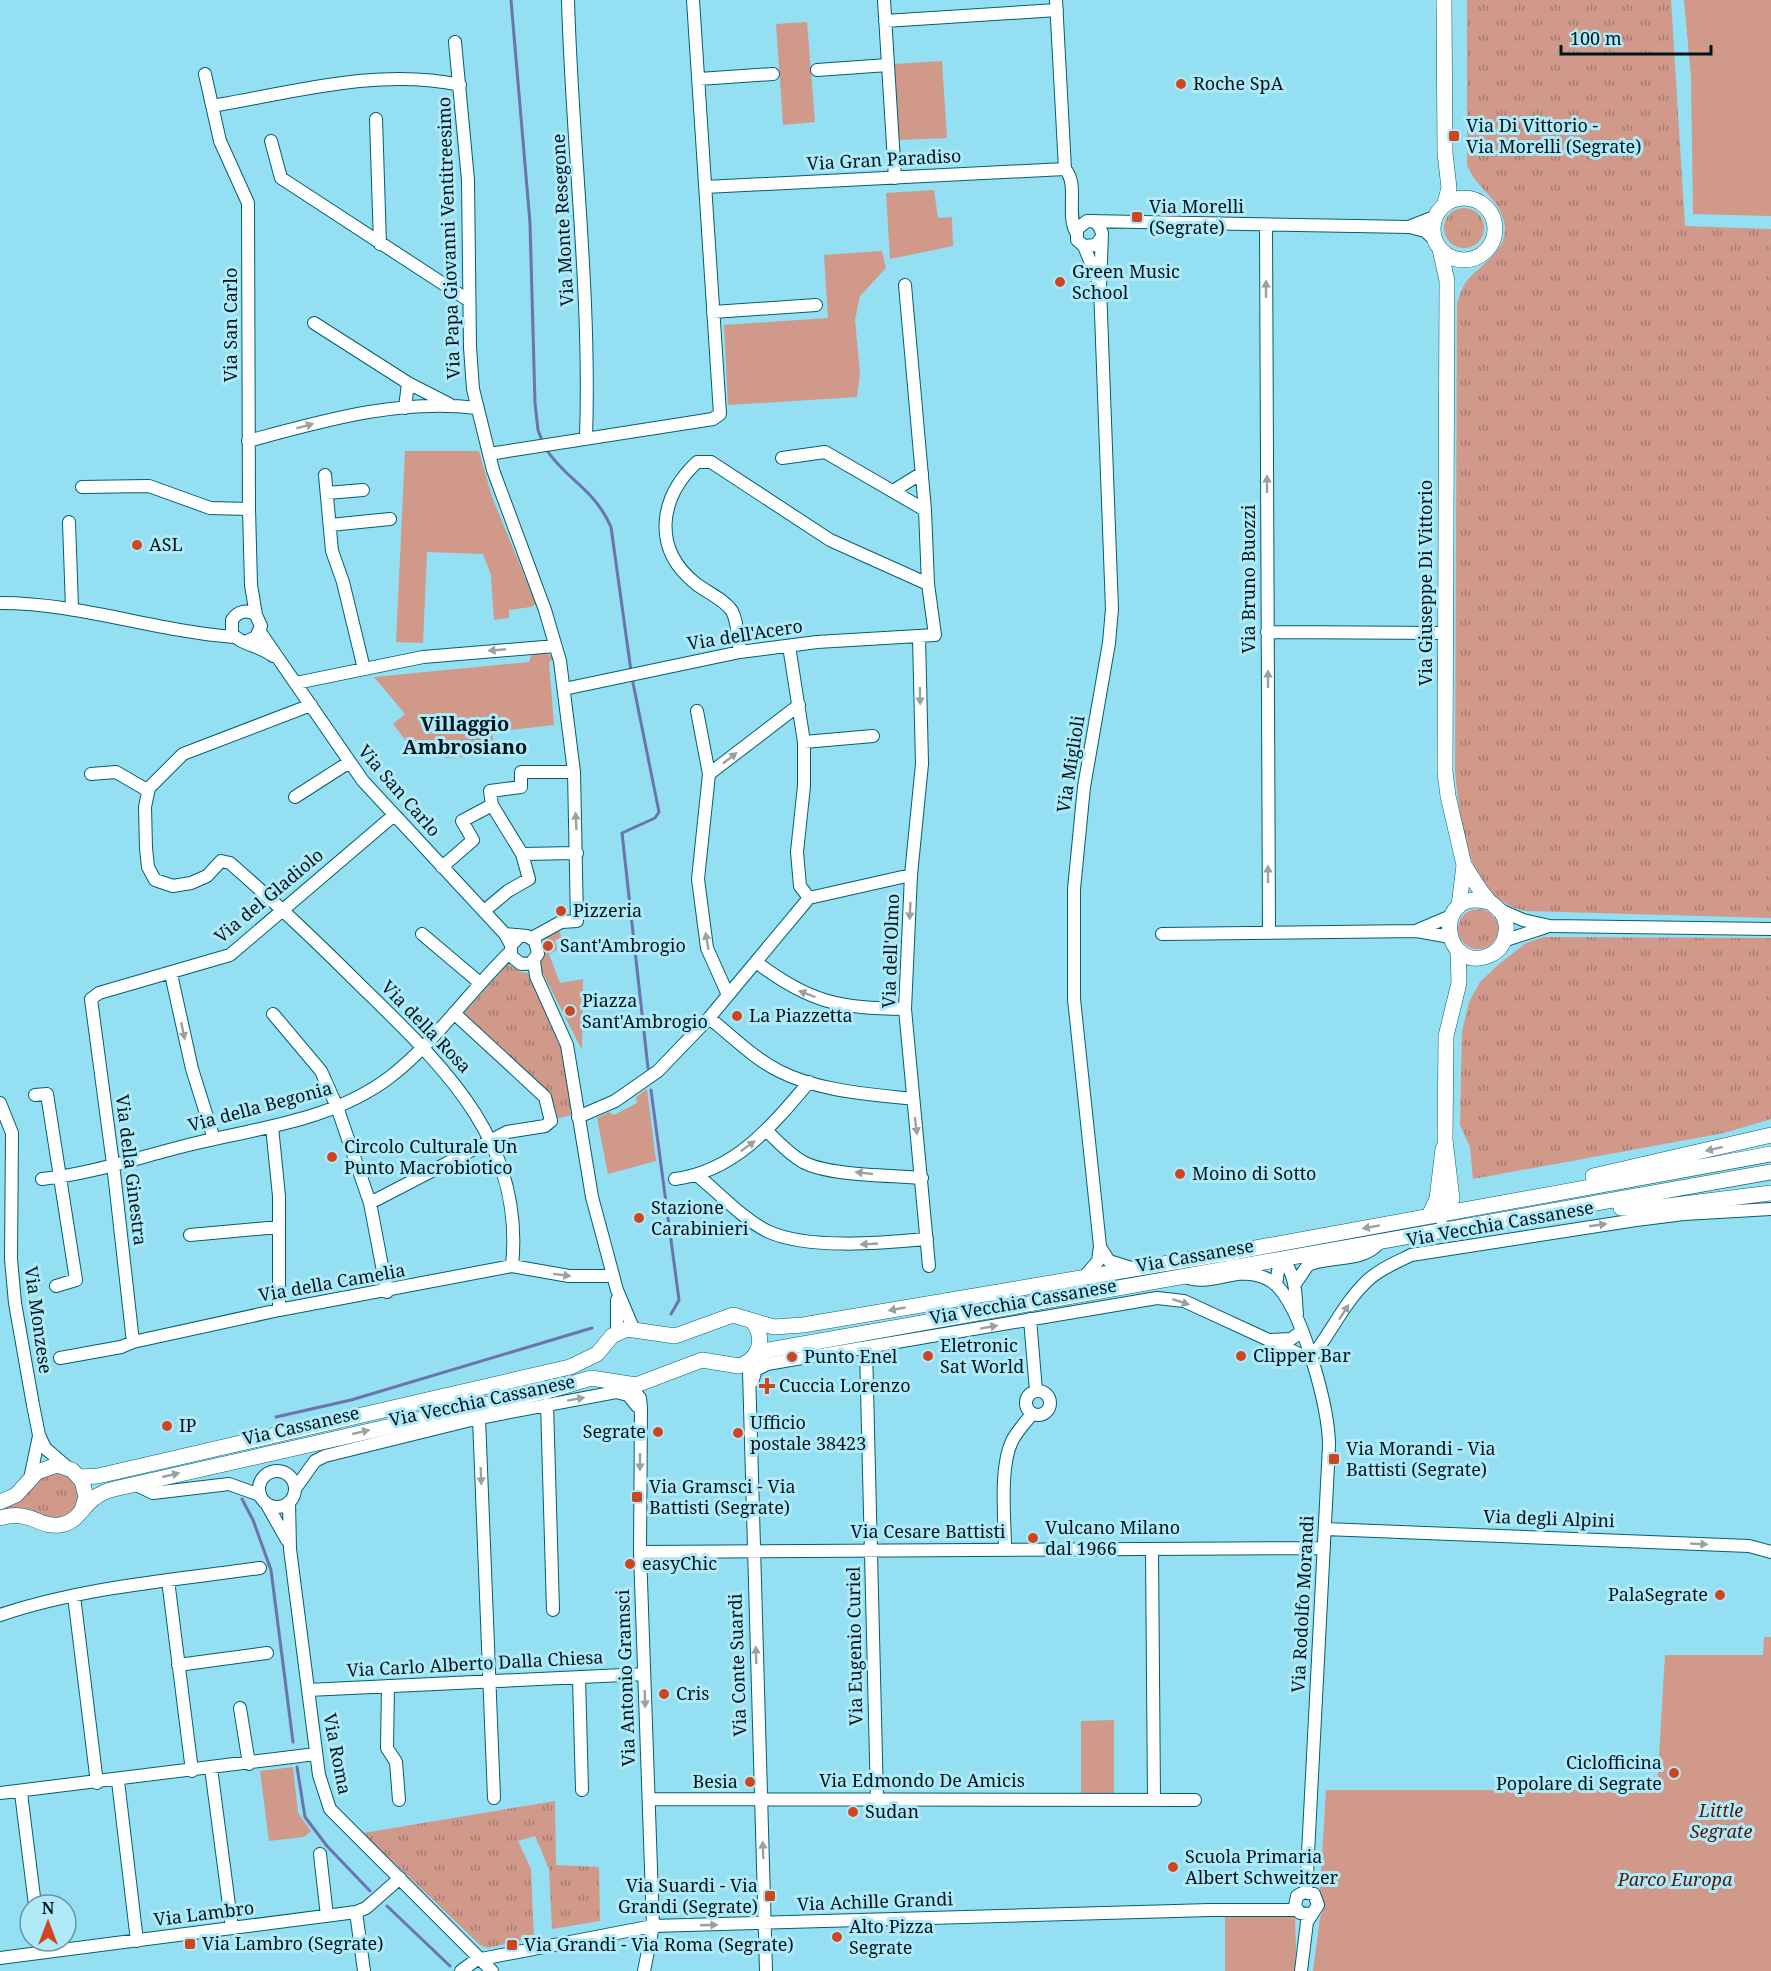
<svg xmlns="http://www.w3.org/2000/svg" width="1771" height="1971" viewBox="0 0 1771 1971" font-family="'Noto Serif',serif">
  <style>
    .grass { fill: url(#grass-tufts) }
    .green { fill: #d0998a }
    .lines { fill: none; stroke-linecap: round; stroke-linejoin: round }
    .stream { stroke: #6a74ad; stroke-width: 3 }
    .minor-casing { stroke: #035f70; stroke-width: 14 }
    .major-casing { stroke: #035f70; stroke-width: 16 }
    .minor { stroke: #fff; stroke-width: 12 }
    .major { stroke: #fff; stroke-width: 15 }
    .oneway { fill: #99a1a3 }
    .poi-dot { fill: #ce451f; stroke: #b0eaf9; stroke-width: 2 }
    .labels { text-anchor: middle; stroke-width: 6; stroke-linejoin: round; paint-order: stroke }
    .poi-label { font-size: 18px; fill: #00151a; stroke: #b0eaf9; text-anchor: start }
    .street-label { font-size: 18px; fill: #00151a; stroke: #b0eaf9 }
    .park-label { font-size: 18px; font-style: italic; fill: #551807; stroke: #b0eaf9 }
    .neighbourhood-label { font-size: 20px; font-weight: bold; fill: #00151a; stroke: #b0eaf9 }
  </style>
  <defs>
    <pattern id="grass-tufts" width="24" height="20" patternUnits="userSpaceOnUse" patternTransform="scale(1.5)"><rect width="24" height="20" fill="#d0998a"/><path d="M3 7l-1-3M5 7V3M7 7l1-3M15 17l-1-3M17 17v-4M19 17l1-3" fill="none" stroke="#a67c70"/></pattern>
  </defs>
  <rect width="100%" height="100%" fill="#95dff3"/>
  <path class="grass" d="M1467,0h204l14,226 86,3v689l-245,-7c-60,-12 -66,-91 -71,-140l2,-468c3,-9 6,-18 12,-25 19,-19 46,-33 32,-65 -8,-19 -28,-29 -34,-49z
    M1444 228a20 20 0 1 1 40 0a20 20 0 1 1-40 0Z
    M1458 929a20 20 0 1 1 40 0a20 20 0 1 1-40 0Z
    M1544,937l227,1v181l-47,14 -251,46 -3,-32 -10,-22 2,-93 7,-30 11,-20 19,-18 27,-21z
    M508,964l12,8 8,1 35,74 8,68 -16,4 -3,-15 -90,-89z
    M48,1472l19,2 12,15 -1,17 -18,14 -60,-7v-9z
    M555,1801l1,64 43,2 1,54 -48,8 -3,-60 -14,-33 -17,5 13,28 3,69 -47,10 -7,-3 -117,-112z"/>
  <path class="green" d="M1684,0h87v216l-78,-2 -2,-137z
    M807,22l8,100 -32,3 -7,-101z
    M942,61l5,77 -48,2 -5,-76z
    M934,190l4,28 14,-1 1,29 -63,13 -4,-66z
    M882,251l4,17 -26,28 -5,24 5,54 -3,23 -129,8 -4,-80 104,-7 -4,-63z
    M405,451h74l13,46 44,107 -5,3 -22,3v8l-15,2 -3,-45 -8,-21 -56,-2 -4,91 -27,-1z
    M532,652h12l11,6 -6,4 5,63 -62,7 3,21 -48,5 -37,-12 -17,-22 12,-10 -31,-37 155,-15z
    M559,931l3,7 -7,2 2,10 -8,4 11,29 23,-4 -1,71 -44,-86 5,-9 1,-16z
    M647,1089l9,72 -48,13 -11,-56 12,-6 5,3 23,-12 -1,-6z
    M1764,1637h7v334h-458l7,-53 4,-10 -4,-19 6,-99h331l8,-135h98z
    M1114,1720v77h-33v-76z
    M293,1767l5,46 13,18 -7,6 -35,4 -9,-70z
    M1225,1915h70l1,37 -2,19h-69z"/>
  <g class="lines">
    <path class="stream" d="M511,0l19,223 5,180 3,27 5,13
      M546,449c20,31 48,39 65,78l20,144
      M632,678l27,134 -4,6 -33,15 26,235
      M651,1090l28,210 -8,14
      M276,1417l75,-17 241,-72
      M242,1499l11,21 18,50 22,172
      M297,1767l8,50 22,29 43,45
      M387,1906l63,60"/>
    <defs>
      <path id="minor" d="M568,0c4,146 23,291 18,438
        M884,0l11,178
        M1056,0l9,169c14,15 1,44 11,63
        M885,21l172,-11
        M455,42l13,138 2,167 3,42 20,81 52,140 15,51 14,111 3,149 -16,1 -29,16
        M817,70l71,-5
        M205,74l15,67 28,62 1,306 2,76 5,30
        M699,79l74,-5
        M212,106c79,-13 167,-39 248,-21
        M376,119l4,125
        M271,141l10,37 187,122
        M705,187l360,-18
        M1266,225l3,707
        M1411,226l23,-9
        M1101,238l-5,7 -12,1 -7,-6v-11l10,-8 323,6 15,4 9,8
        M1084,246l14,35
        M713,312l103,-7
        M314,323l94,60 41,21
        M405,408l3,-25
        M248,441c74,-20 152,-43 229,-33
        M489,454l224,-35 7,-5 -27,-414
        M782,458l43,-6 100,58
        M325,475l7,76 11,31 21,87
        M82,487l67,-1 61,22 39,1
        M893,491l29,-18
        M327,493l36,-3
        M69,522l3,86
        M330,525l60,-6
        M0,603c80,0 155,28 234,34
        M260,632l103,149 142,153 6,11
        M1267,632l178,1
        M919,637l3,127 -11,111 -6,134 24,257
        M245,642l11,-5 5,-11 -5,-11c-9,-6 -18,-4 -24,5v14c10,11 29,12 41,22
        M789,646l15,96v44l-7,66 3,34 9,12
        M740,652c-2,-12 -2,-30 -8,-41 -8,-12 -26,-19 -37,-28 -43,-35 -36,-85 2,-121h14l119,78 98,44
        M296,683l127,-26 132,-11
        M564,689l176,-37 77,-10 118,-7 -7,-51 -3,-74 -20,-225
        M311,705l-128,49 -34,34 -4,19 1,41 2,19 7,13 18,6 18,-3 16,-7 14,-15 9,2c46,40 90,82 133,125 81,79 162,154 149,278
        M697,711l12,63
        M804,742l69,-6
        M91,774l25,-2 31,18
        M295,797l53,-34
        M492,805l-2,-14 31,-4v-15h53
        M442,867l31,-27 -11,-19 30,-16 30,49 55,-1
        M1500,910l23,10 27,6 221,3
        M484,911l24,-20 21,-12 -7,-25
        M1418,930l33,-14
        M422,934l58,49
        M505,934l22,2 8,5 3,13 -7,9 -10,1 -10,-8v-11l8,-8
        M1162,934l255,-3 33,6
        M1503,941l43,-14
        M534,961l2,15 31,69 25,152 25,93 16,38
        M756,962c54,41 83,46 149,47
        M171,974l21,95 22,70
        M728,995l-21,-47 -9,-69 11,-105 90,-69
        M273,1014l48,57 16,36 33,96 17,89
        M709,1018c22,17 44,40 70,53 39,20 90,23 134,28
        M35,1095l12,-1 29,186 -20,6
        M0,1103l12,30 -1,126 4,44 18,102 6,30 6,13 22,19
        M578,1117l37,-16 43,-30 51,-53 100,-120 102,-23
        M272,1127l7,69v114
        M768,1132c11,11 21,22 35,30 26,14 88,13 119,16
        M698,1176c22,18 44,42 69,55 40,19 116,12 160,8
        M42,1179c49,-5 98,-22 146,-34 69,-17 144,-24 202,-68 46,-36 79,-85 120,-125
        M675,1179c60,-8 97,-53 134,-97
        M370,1203l137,-71 38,-6 6,-5 -6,-24 -91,-84
        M190,1235l89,-8
        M1100,1247l9,14 22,7
        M1085,1276l13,-15 2,-15 -26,-247v-110l10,-102 25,-144 3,-34 -12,-322 2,-54 -3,-7 -5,-5
        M1188,1278c23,7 46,-9 68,-3 9,2 18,7 24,14 24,29 49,119 49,157l-23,446
        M1295,1284l13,-19c22,-10 54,-2 71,-22
        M1276,1285l2,-14 5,-11c14,16 12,35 14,54
        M1030,1319l6,72
        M617,1332v-32
        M1271,1340l20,-1 10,-7
        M133,1342l-20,-178 -22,-165 8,-6 131,-38 163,-139
        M866,1348l11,451
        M60,1358l61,-11 12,-5 146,-32 233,-44 57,10h44
        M752,1358l-3,13 17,600
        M1310,1359c20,-24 33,-55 56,-77 12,-12 29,-19 45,-27l225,-35 48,-6 87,-5
        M752,1382l4,-12 11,-6 390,-66 27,3 126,58
        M630,1386l10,12 1,10 -1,144 13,374 -9,45
        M1026 1403a12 12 0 1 1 24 0a12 12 0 1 1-24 0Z
        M547,1404l6,206
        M479,1418l15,380
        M259 1489a18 18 0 1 1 36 0a18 18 0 1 1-36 0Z
        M30,1479l9,-43
        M134,1484l19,9 76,-9 31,11
        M295,1489l20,-28 10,-5 154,-38 137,-26 12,3 9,11
        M289,1502l1,47 29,226 11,34 162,162
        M266,1503l21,37
        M1325,1529l424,17 22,6
        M1152,1549l2,251
        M1005,1550c0,-31 -6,-82 7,-109 5,-10 13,-18 20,-27
        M640,1552l684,-4
        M168,1580l24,191
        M74,1596l23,187
        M0,1615c83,-28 174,-35 260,-47
        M178,1665l89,-12
        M579,1677l3,113
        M388,1686l-1,62 9,14 3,38
        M308,1690l336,-16
        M240,1708l9,56
        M211,1768l21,160
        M118,1781l19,160
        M0,1793l316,-39
        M21,1793l14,112
        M649,1799l546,1
        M320,1854l7,62
        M356,1912l8,59
        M0,1958l356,-46 10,-4 34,-30
        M461,1971l15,-11 177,-34 557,-16h87
        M1301,1971l6,-49 11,-17 -4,-11 -10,-2 -7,4 -2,10 5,7 9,1"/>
      <path id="major" d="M1444,0l1,153 4,35 -4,15
        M1433 229a31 31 0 1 1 62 0a31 31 0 1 1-62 0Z
        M1440,249l7,32 -2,491 3,24 16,69 -5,41
        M1464,865c8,12 15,25 24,35 4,4 9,7 13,12 10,14 5,36 -11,43 -48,21 -59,-69 -1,-53
        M1593,1176l178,-41
        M1621,1208h30l120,-15
        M1429,1216l8,-17 6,-50
        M1441,1217l11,-18 -7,-59 1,-104 13,-53 -1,-33
        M755,1355l14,-5 1002,-178
        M79,1477l19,-1 472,-109 27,-13 15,-18 15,-7 48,7 58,-21 41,12 29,-2 425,-72 543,-99
        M0,1502l16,-7 21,-23 20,-7 15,5 10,11 4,16 -4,13
        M0,1518c31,-9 38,10 60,7 16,-2 21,-16 33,-26 6,-5 13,-8 21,-10l437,-99 40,-12 45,7 66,-25 37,6c21,-7 27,-28 13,-45"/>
    </defs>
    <use href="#minor" class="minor-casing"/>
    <use href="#major" class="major-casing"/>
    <use href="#minor" class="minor"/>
    <use href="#major" class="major"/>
  </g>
  <defs><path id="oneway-solid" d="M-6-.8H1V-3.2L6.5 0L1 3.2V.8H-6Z" transform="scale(1.5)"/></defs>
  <g class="oneway">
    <use href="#oneway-solid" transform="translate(1266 289) rotate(-90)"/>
    <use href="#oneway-solid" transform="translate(305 426) rotate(-15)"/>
    <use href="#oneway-solid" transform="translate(1267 484) rotate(-90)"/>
    <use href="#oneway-solid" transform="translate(497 650) rotate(175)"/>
    <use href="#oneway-solid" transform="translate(1268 679) rotate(-90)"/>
    <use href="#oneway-solid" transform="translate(920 696) rotate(89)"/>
    <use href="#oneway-solid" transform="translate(730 758) rotate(-38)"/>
    <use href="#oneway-solid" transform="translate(576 821) rotate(-93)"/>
    <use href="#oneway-solid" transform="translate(1268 874) rotate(-90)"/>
    <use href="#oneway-solid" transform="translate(910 911) rotate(93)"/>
    <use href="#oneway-solid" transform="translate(707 941) rotate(-100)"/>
    <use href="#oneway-solid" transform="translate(807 994) rotate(-159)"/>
    <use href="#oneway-solid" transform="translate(183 1031) rotate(78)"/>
    <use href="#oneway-solid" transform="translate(916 1126) rotate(83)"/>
    <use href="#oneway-solid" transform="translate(748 1146) rotate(-36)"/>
    <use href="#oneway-solid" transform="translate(1714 1149) rotate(166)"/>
    <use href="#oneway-solid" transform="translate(864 1173) rotate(-174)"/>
    <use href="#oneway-solid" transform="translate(1598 1225) rotate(-8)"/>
    <use href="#oneway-solid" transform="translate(1371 1227) rotate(170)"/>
    <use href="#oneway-solid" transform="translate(869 1244) rotate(177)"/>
    <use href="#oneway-solid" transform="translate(562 1275) rotate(7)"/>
    <use href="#oneway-solid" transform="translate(1181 1302) rotate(18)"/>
    <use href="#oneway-solid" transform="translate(897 1309) rotate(170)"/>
    <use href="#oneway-solid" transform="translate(1344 1312) rotate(-57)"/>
    <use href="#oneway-solid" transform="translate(989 1327) rotate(-10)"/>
    <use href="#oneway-solid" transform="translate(576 1399) rotate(-10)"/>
    <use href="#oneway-solid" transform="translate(361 1432) rotate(-13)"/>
    <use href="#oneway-solid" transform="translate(640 1462) rotate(90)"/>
    <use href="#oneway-solid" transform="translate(171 1475) rotate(-13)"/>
    <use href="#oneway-solid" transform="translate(481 1476) rotate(88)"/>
    <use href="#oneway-solid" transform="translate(1699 1544) rotate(3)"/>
    <use href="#oneway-solid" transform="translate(756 1655) rotate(-92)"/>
    <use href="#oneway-solid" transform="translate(645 1699) rotate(88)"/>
    <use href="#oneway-solid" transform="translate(763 1850) rotate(-92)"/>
    <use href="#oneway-solid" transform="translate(709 1925) rotate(-2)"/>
  </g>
  <g class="poi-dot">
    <circle cx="1181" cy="84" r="6"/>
    <rect x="1448" y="130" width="12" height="12" rx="3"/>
    <rect x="1131" y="211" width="12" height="12" rx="3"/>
    <circle cx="1060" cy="282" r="6"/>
    <circle cx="137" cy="545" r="6"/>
    <circle cx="561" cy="911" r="6"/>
    <circle cx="548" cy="946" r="6"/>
    <circle cx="570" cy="1011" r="6"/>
    <circle cx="737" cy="1016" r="6"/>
    <circle cx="332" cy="1157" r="6"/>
    <circle cx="1180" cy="1174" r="6"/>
    <circle cx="639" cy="1218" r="6"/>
    <circle cx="928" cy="1356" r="6"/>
    <circle cx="1241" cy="1356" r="6"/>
    <circle cx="792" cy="1357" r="6"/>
    <path d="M764 1377h6v6h6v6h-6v6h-6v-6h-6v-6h6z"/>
    <circle cx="167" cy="1426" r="6"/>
    <circle cx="658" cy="1432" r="6"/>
    <circle cx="738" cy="1433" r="6"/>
    <rect x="1328" y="1453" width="12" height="12" rx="3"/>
    <rect x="631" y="1491" width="12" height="12" rx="3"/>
    <circle cx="1033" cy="1538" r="6"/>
    <circle cx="630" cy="1564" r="6"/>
    <circle cx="1720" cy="1595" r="6"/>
    <circle cx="664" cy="1694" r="6"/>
    <circle cx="1674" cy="1773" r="6"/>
    <circle cx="750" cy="1782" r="6"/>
    <circle cx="853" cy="1812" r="6"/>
    <circle cx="1173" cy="1867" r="6"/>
    <rect x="764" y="1890" width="12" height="12" rx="3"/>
    <circle cx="837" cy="1937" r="6"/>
    <rect x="184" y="1938" width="12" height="12" rx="3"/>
    <rect x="506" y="1939" width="12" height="12" rx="3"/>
  </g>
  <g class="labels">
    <g class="poi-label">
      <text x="1193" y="90">Roche SpA</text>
      <text x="1466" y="132">Via Di Vittorio -<tspan x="1466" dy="21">Via Morelli (Segrate)</tspan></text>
      <text x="1149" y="213">Via Morelli<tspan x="1149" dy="21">(Segrate)</tspan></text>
      <text x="1072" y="278">Green Music<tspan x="1072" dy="21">School</tspan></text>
      <text x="149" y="551">ASL</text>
      <text x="573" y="917">Pizzeria</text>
      <text x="560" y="952">Sant'Ambrogio</text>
      <text x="582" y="1007">Piazza<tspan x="582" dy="21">Sant'Ambrogio</tspan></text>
      <text x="749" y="1022">La Piazzetta</text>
      <text x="344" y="1153">Circolo Culturale Un<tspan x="344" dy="21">Punto Macrobiotico</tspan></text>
      <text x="1192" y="1180">Moino di Sotto</text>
      <text x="651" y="1214">Stazione<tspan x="651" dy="21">Carabinieri</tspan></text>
      <text x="940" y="1352">Eletronic<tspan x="940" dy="21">Sat World</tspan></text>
      <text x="1253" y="1362">Clipper Bar</text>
      <text x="804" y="1363">Punto Enel</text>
      <text x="779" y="1392">Cuccia Lorenzo</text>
      <text x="750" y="1429">Ufficio<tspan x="750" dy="21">postale 38423</tspan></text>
      <text x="179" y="1432">IP</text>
      <text x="646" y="1438" text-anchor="end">Segrate</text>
      <text x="1346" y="1455">Via Morandi - Via<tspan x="1346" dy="21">Battisti (Segrate)</tspan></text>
      <text x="649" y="1493">Via Gramsci - Via<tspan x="649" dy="21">Battisti (Segrate)</tspan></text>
      <text x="1045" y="1534">Vulcano Milano<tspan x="1045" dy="21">dal 1966</tspan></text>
      <text x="642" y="1570">easyChic</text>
      <text x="1708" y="1601" text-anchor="end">PalaSegrate</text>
      <text x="676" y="1700">Cris</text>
      <text x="1662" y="1769" text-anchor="end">Ciclofficina<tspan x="1662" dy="21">Popolare di Segrate</tspan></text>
      <text x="738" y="1788" text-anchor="end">Besia</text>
      <text x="865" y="1818">Sudan</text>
      <text x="1185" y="1863">Scuola Primaria<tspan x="1185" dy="21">Albert Schweitzer</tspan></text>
      <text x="758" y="1892" text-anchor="end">Via Suardi - Via<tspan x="758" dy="21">Grandi (Segrate)</tspan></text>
      <text x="849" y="1933">Alto Pizza<tspan x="849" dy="21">Segrate</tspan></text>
      <text x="202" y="1950">Via Lambro (Segrate)</text>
      <text x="524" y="1951">Via Grandi - Via Roma (Segrate)</text>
    </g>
    <g class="street-label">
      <text transform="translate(884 160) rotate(-3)" y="6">Via Gran Paradiso</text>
      <text transform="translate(563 220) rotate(-93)" y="6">Via Monte Resegone</text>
      <text transform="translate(449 238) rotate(-92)" y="6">Via Papa Giovanni Ventitreesimo</text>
      <text transform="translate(231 325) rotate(-90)" y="6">Via San Carlo</text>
      <text transform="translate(1249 579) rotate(-90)" y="6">Via Bruno Buozzi</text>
      <text transform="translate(1426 583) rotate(-90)" y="6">Via Giuseppe Di Vittorio</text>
      <text transform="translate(745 635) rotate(-9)" y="6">Via dell'Acero</text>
      <text transform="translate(1071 764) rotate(-81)" y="6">Via Miglioli</text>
      <text transform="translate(399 791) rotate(49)" y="6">Via San Carlo</text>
      <text transform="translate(269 896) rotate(-40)" y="6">Via del Gladiolo</text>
      <text transform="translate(891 951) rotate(-88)" y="6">Via dell'Olmo</text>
      <text transform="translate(426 1027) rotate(46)" y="6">Via della Rosa</text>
      <text transform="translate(260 1107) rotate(-15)" y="6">Via della Begonia</text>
      <text transform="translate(131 1170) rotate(83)" y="6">Via della Ginestra</text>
      <text transform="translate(1500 1224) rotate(-10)" y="6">Via Vecchia Cassanese</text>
      <text transform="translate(1195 1256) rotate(-10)" y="6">Via Cassanese</text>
      <text transform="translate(332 1283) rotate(-10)" y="6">Via della Camelia</text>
      <text transform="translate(1023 1302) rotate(-10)" y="6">Via Vecchia Cassanese</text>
      <text transform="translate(38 1320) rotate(82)" y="6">Via Monzese</text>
      <text transform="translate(482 1401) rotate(-12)" y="6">Via Vecchia Cassanese</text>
      <text transform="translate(301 1426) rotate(-13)" y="6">Via Cassanese</text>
      <text transform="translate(1549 1519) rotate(2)" y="6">Via degli Alpini</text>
      <text x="928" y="1538">Via Cesare Battisti</text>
      <text transform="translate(1303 1604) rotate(-87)" y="6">Via Rodolfo Morandi</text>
      <text transform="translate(855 1646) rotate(-91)" y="6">Via Eugenio Curiel</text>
      <text transform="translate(475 1664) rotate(-3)" y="6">Via Carlo Alberto Dalla Chiesa</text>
      <text transform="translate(738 1665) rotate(-92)" y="6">Via Conte Suardi</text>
      <text transform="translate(626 1678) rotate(-92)" y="6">Via Antonio Gramsci</text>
      <text transform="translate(337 1754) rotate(79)" y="6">Via Roma</text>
      <text x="922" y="1787">Via Edmondo De Amicis</text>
      <text transform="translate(875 1902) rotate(-2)" y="6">Via Achille Grandi</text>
      <text transform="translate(204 1914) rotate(-7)" y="6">Via Lambro</text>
    </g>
    <g class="park-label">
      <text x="1721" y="1817">Little<tspan x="1721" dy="21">Segrate</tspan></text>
      <text x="1675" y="1886">Parco Europa</text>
    </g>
    <g class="neighbourhood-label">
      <text x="465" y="731">Villaggio<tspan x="465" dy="23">Ambrosiano</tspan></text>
    </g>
  </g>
  <g transform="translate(48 1923)"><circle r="28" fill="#b0eaf9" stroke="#6a95a0" stroke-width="1.5"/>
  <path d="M0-4.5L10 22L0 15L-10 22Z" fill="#ce451f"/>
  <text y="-9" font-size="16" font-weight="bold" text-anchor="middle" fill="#00151a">N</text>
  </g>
  <path d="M1561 45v9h150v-9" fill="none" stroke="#00151a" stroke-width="3"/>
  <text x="1570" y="45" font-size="18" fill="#00151a" stroke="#b0eaf9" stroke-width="4.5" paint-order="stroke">100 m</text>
</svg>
